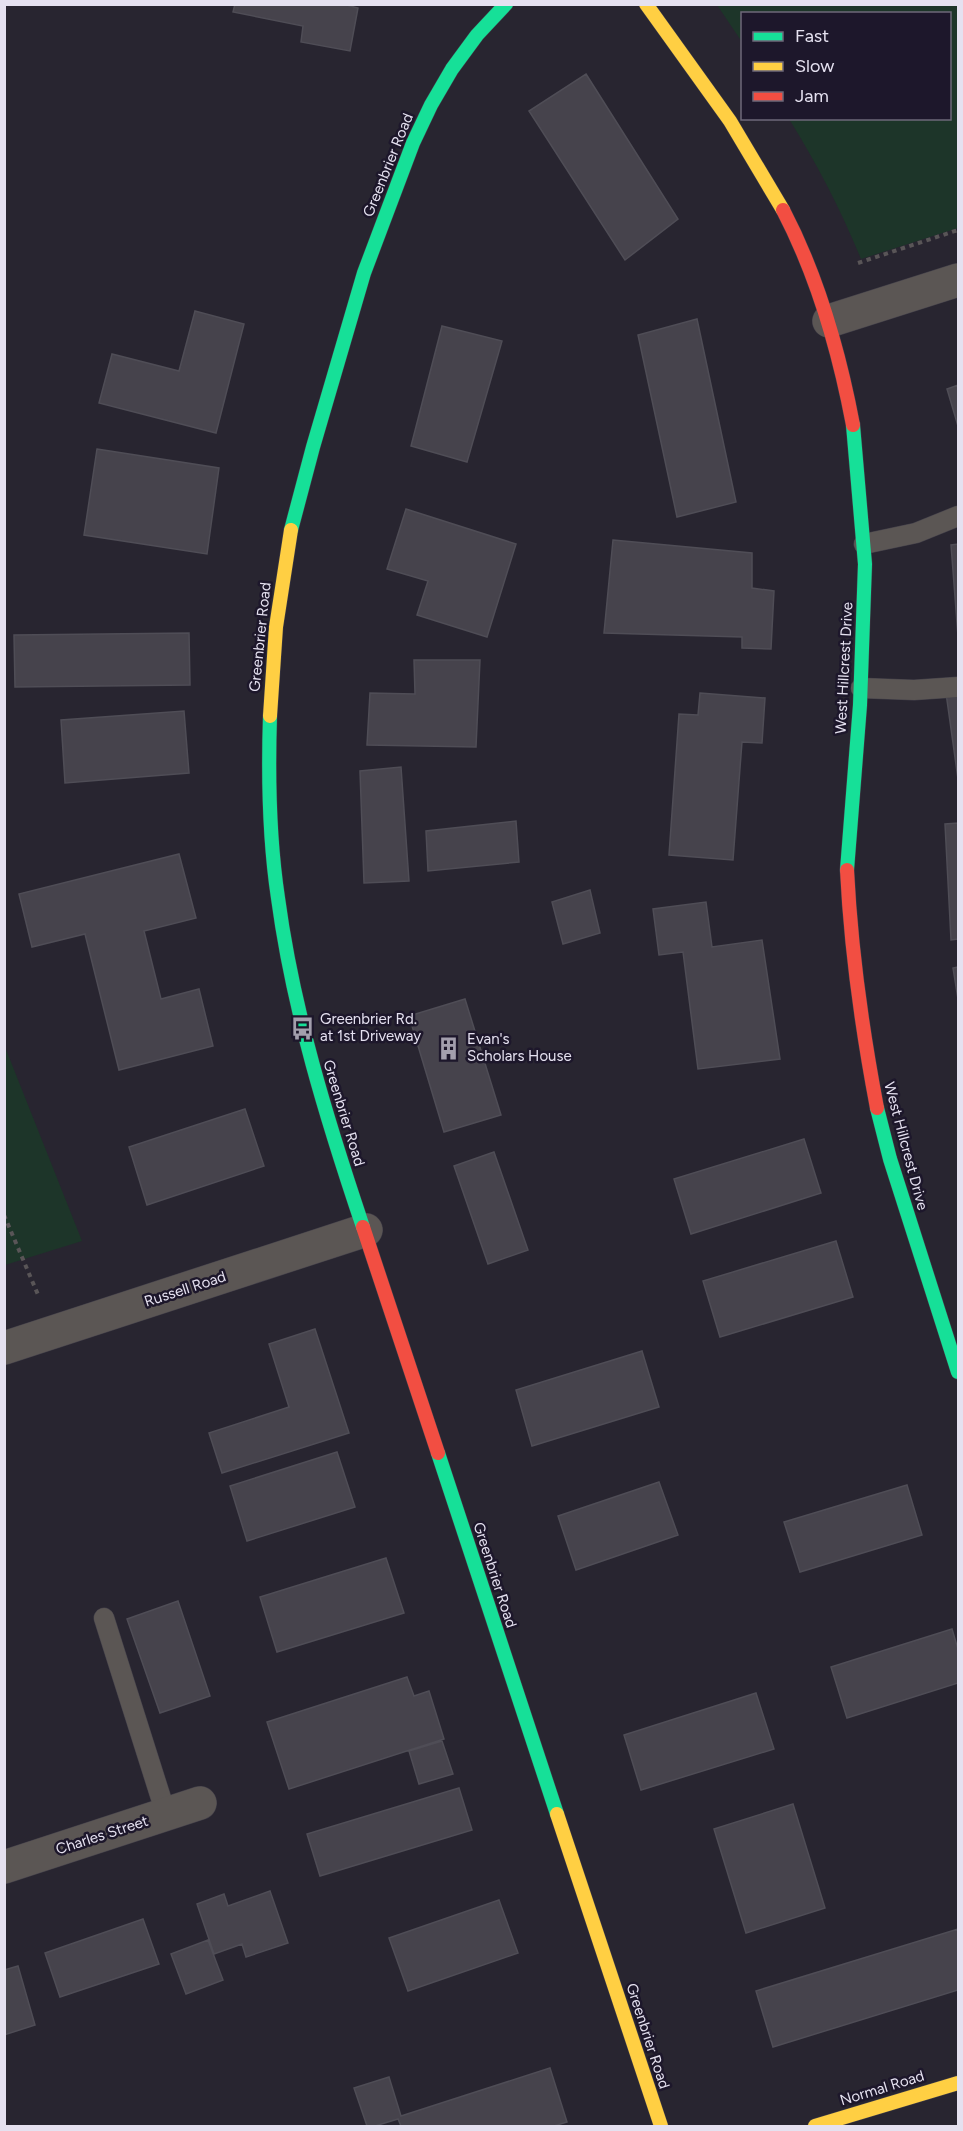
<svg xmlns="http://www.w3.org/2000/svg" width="963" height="2131" viewBox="0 0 963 2131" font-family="Figtree,sans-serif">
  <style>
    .green { fill: #1d3529 }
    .building { fill: #46434c; stroke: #4f4d56; stroke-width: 1.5 }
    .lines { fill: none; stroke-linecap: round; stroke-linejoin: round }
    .lane-casing { stroke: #43404a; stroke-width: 21 }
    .street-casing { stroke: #43404a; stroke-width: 34 }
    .fast-casing { stroke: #43404a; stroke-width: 15 }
    .slow-casing { stroke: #43404a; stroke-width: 15 }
    .jam-casing { stroke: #43404a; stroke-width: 15 }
    .path { stroke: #595557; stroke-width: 4; stroke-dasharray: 4.5 4.5; stroke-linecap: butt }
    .lane { stroke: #5b5654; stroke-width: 20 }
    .street { stroke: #5b5654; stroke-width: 33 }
    .fast { stroke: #16e098; stroke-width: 14 }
    .slow { stroke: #ffcf43; stroke-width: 14 }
    .jam { stroke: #f24e42; stroke-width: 14 }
    .labels { text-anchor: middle; stroke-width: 5; stroke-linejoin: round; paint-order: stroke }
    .street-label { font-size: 15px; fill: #e5e1f0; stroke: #1d172b }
    .poi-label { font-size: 15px; fill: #e5e1f0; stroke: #1d172b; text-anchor: start }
  </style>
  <rect width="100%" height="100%" fill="#282530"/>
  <path class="green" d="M717,5h241v223l-97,31c-20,-49 -44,-95 -72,-140l161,-1v-104h-208v28z
    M5,1047l77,194 -77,24h-1z"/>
  <path class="building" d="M235,4h108l15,4 -8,43 -49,-9 2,-16 -70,-14z
    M586,74l92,145 -53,41 -96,-149z
    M195,311l49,13 -28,109 -117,-30 13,-49 67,17z
    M697,319l39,183 -59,15 -39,-182z
    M442,326l60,15 -35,121 -56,-16z
    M958,385v41l-11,-37z
    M97,449l122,19 -12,86 -123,-19z
    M406,509l110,35 -29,93 -70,-22 11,-34 -41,-12z
    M613,540l139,13v35l22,3 -3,58 -29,-1v-11l-138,-4z
    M958,544v92l-7,-91z
    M189,633l1,52 -175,2 -1,-52z
    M414,660h66l-4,87 -109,-2 3,-52 45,1z
    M958,692v87l-12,-86z
    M700,693l65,5 -3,45 -20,-1 -9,118 -64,-5 10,-141 19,1z
    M184,711l5,62 -124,10 -4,-63z
    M401,767l8,114 -45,2 -4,-112z
    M516,821l3,41 -91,9 -2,-40z
    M958,823v116l-7,1 -6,-116z
    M179,854l17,64 -52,13 17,68 38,-10 14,57 -94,24 -34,-136 -53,13 -13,-53z
    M590,890l10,43 -37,11 -11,-42z
    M706,902l6,45 50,-7 18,119 -82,10 -15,-117 -24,3 -6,-46z
    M958,967v32l-5,-31z
    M465,999l36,116 -57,17 -35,-116z
    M245,1109l19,57 -117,39 -18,-58z
    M804,1139l17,54 -130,41 -17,-55z
    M494,1152l34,98 -40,14 -34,-98z
    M836,1241l17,56 -133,40 -17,-56z
    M315,1329l34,104 -127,40 -13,-40 80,-26 -20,-63z
    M642,1351l17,56 -127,39 -16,-56z
    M337,1452l18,55 -108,34 -17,-55z
    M659,1482l19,53 -102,35 -18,-54z
    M907,1485l15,50 -122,37 -16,-50z
    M386,1558l18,55 -127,39 -17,-55z
    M178,1601l32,95 -50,17 -33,-94z
    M952,1629l6,20v34l-111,35 -16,-51z
    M407,1677l7,19 15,-5 15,48 -155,50 -22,-67z
    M756,1693l18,56 -133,41 -17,-55z
    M442,1741l11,33 -34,10 -10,-33z
    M459,1788l13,42 -152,46 -13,-42z
    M793,1804l32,104 -79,25 -32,-104z
    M270,1891l18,52 -42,14 -4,-13 -28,10 -17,-50 27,-10 4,12z
    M499,1900l19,53 -110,38 -19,-53z
    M143,1919l16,45 -99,33 -15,-44z
    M958,1929v61l-185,57 -17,-56z
    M208,1940l15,40 -37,14 -15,-40z
    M18,1966l17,59 -31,10v-65z
    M550,2068l17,54 -13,4h-153l-3,-7 -23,7h-8l-13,-38 35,-11 12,39z"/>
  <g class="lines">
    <defs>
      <path id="lane" d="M864,544l52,-11 42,-17
        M861,688l53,2 44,-3
        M104,1618l62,196"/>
      <path id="street" d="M829,321l129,-41
        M4,1348l362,-118
        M4,1867l196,-64"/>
      <path id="fast" d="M291,530l22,-83 51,-174 49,-130 18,-38 21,-36 25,-34 29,-31
        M270,716c-2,60 -1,122 8,182 15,112 49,222 85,329
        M847,870l13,-165 5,-141 -12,-139
        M877,1108l13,51 68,213
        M438,1453l119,361"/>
      <path id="slow" d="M646,4l84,117 53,89
        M270,716l6,-89 15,-97
        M557,1814l104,312
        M815,2126l143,-43"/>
      <path id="jam" d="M783,210c35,67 56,141 70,215
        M847,870c4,81 15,159 30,238
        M363,1227l75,226"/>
    </defs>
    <use href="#lane" class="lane-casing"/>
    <use href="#street" class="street-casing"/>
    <use href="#fast" class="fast-casing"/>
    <use href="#slow" class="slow-casing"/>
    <use href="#jam" class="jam-casing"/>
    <path class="path" d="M858,263l100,-33
      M4,1215l35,82"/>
    <use href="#lane" class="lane"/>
    <use href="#street" class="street"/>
    <use href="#fast" class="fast"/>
    <use href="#slow" class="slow"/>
    <use href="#jam" class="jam"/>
  </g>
  <defs>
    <symbol id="bus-bare" viewBox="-9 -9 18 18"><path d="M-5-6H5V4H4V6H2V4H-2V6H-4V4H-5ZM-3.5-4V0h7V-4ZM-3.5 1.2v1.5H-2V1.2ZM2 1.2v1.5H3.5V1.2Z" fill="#a39fad" stroke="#1d172b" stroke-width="2.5" paint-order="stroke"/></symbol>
    <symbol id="building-bare" viewBox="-9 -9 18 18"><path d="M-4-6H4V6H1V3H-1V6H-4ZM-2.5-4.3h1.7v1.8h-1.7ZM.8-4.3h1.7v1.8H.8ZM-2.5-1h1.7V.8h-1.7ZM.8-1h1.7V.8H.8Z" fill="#a39fad" stroke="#1d172b" stroke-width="2.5" paint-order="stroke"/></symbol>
  </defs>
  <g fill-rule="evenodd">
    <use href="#bus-bare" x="286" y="1012" width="33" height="33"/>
    <use href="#building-bare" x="432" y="1032" width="33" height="33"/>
  </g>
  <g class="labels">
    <g class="street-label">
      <text transform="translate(388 165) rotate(-68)" y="5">Greenbrier Road</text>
      <text transform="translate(260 637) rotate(-84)" y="5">Greenbrier Road</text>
      <text transform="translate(844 668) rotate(-87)" y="5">West Hillcrest Drive</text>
      <text transform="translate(344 1113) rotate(73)" y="5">Greenbrier Road</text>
      <text transform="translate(906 1146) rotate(75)" y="5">West Hillcrest Drive</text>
      <text transform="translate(185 1289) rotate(-18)" y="5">Russell Road</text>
      <text transform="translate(495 1575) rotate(72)" y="5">Greenbrier Road</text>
      <text transform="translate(102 1835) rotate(-18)" y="5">Charles Street</text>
      <text transform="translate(648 2036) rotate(72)" y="5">Greenbrier Road</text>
      <text transform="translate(882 2088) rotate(-17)" y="5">Normal Road</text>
    </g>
    <g class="poi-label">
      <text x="320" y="1024">Greenbrier Rd.<tspan x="320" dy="17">at 1st Driveway</tspan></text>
      <text x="467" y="1044">Evan's<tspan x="467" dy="17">Scholars House</tspan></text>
    </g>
  </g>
  <rect width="963" height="2131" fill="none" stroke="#e5e1f0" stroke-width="12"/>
  <rect x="741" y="12" width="210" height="108" fill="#1d172b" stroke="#6d687a" stroke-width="1.5"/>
  <rect x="753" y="32" width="30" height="9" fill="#16e098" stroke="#6d687a" stroke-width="1.5"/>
  <text x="795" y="42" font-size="18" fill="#e5e1f0">Fast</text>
  <rect x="753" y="62" width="30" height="9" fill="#ffcf43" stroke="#6d687a" stroke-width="1.5"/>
  <text x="795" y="72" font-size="18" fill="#e5e1f0">Slow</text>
  <rect x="753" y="92" width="30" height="9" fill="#f24e42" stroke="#6d687a" stroke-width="1.5"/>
  <text x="795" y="102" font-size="18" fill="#e5e1f0">Jam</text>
</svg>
